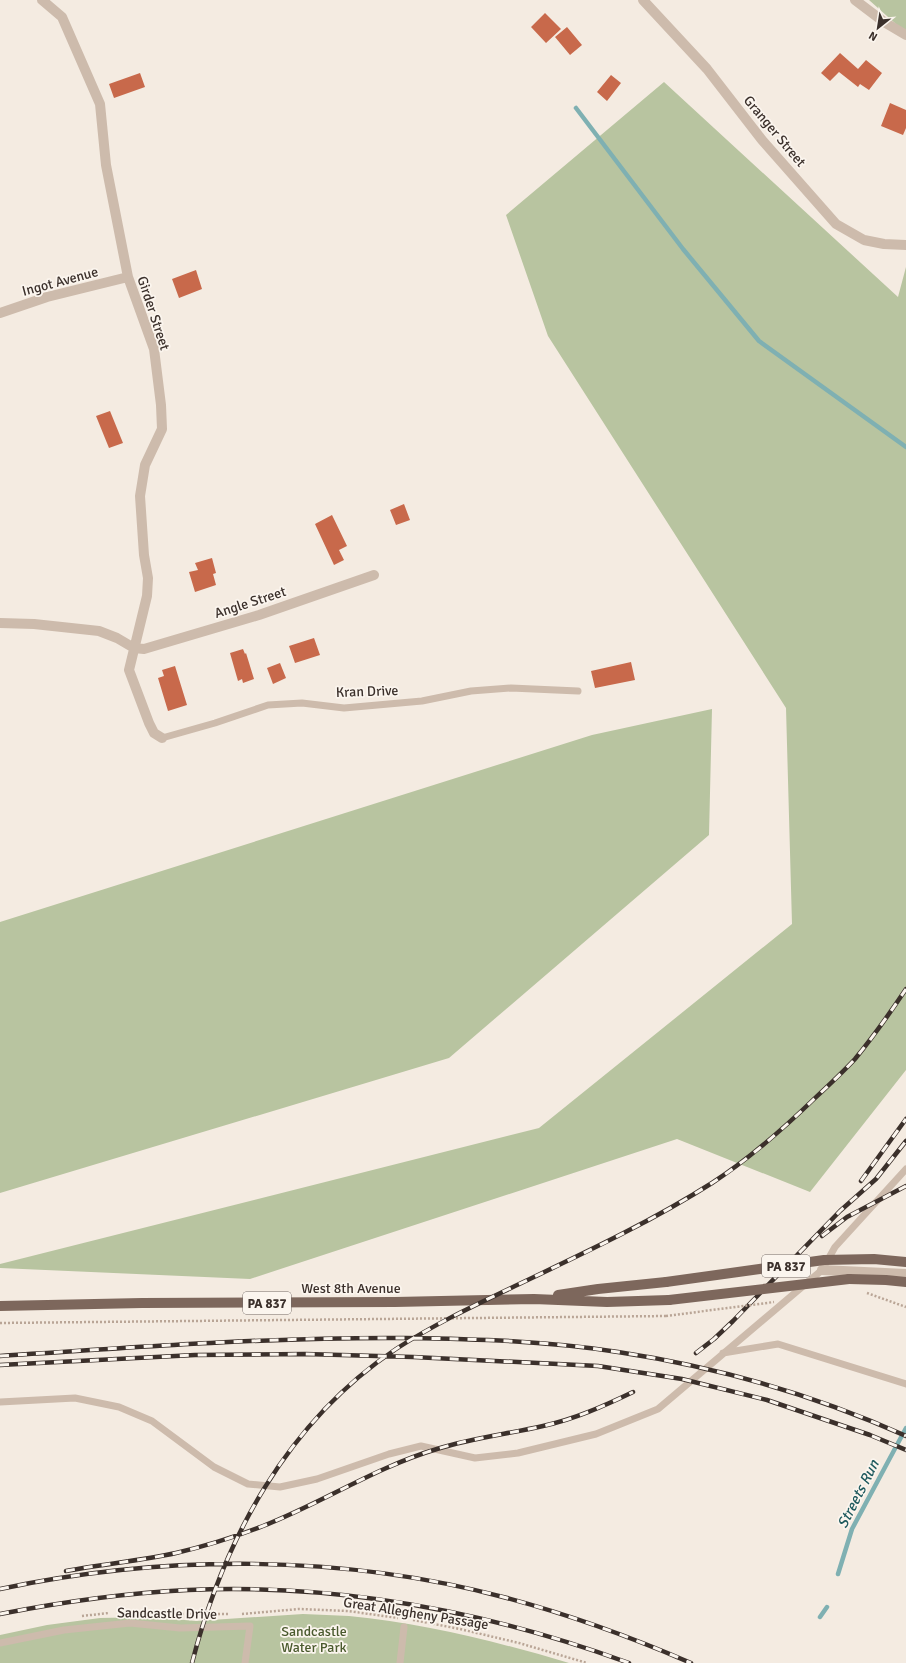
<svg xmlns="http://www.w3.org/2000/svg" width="906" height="1663" viewBox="0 0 906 1663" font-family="Signika,sans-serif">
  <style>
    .green { fill: #b8c4a0 }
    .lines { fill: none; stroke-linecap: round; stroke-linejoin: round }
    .stream { stroke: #7fb0b2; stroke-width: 4.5 }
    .building { fill: #c8694b }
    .path { stroke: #b9a596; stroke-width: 2.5; stroke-dasharray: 2 2; stroke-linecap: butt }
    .lane { stroke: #cdbbac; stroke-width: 7 }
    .street { stroke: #cdbbac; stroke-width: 10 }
    .primary { stroke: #7d675c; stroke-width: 10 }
    .rail-casing { stroke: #3b302b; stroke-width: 4.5 }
    .rail { stroke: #fbf5ee; stroke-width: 3; stroke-dasharray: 9; stroke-linecap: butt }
    .path-bridge { stroke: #b9a596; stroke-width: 2.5; stroke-dasharray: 2 2; stroke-linecap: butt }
    .primary-bridge { stroke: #7d675c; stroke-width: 10 }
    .labels { text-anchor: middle; stroke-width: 3.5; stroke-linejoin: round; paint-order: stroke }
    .shield { fill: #fbf5ee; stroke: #756b66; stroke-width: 1 }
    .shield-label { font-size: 13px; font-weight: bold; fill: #3b302b }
    .street-label { font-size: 14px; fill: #3b302b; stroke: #fbf5ee }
    .park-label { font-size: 14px; fill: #4a5a2e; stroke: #fbf5ee }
    .water-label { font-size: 15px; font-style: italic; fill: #1f5a5e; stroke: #fbf5ee }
  </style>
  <rect width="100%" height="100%" fill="#f4ebe1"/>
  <path class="green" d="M869,0h37v33z
    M664,82l234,215 8,-30v803l-96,122 -133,-53 -427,140 -250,-11v-4l539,-136 253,-204 -6,-216 -238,-372 -42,-121z
    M712,709l-3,126 -260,223 -449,135v-271l592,-187z
    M303,1614c16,1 31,1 46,2 75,7 149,26 220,47h-569v-28l47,-10 53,-7 49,-1 47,4z"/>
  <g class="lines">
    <path class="stream" d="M576,108l107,141 76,92 147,106
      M838,1574l14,-45 54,-101
      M820,1617l7,-10"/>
  </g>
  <path class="building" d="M545,13l16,16 -15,14 -15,-16z
    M567,27l15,18 -12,10 -15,-18z
    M840,53l18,16 8,-9 16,13 -13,17 -9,-6 -2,3 -19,-15 -9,9 -9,-8z
    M140,73l5,14 -31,11 -5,-14z
    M611,75l10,8 -14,18 -10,-9z
    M890,103l16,7v18l-3,7 -22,-9z
    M196,270l6,19 -23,9 -7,-19z
    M110,411l13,32 -14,5 -13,-32z
    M404,504l6,16 -14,5 -6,-15z
    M332,515l15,31 -8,4 5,10 -10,5 -19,-41z
    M212,558l4,15 -3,1 3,11 -21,7 -6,-20 9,-2 -3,-7z
    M314,638l6,17 -25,8 -6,-17z
    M243,649l2,5 1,-1 8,26 -11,4 -1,-4 -4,2 -8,-28z
    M631,662l4,18 -40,8 -4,-17z
    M280,663l6,15 -13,6 -6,-16z
    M175,666l12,39 -19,6 -10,-33 6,-2 -2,-6z"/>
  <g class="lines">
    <path class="path" d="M867,1293l39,14
      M0,1323l666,-7
      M162,1614h67
      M242,1614l57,-5 49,2 50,7
      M82,1616l27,-3
      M413,1620l47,9 59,14 68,20"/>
    <path class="lane" d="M162,738l53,-15 53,-18 34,-2 42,5 78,-7 49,-10 40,-3 67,3
      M723,1353l55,-9 128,40
      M0,1402l75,-4 44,9 33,14 62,46 34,17 32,3 37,-8 72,-25 32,-8 54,12 43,-5 78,-19 62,-25 164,-139 13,-23 71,-78
      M0,1643l64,-13 66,-7 50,5 70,-2 -5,37
      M400,1663l4,-36"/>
    <path class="street" d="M42,0l20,17 38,87 6,61 22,112 26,72 7,56 1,24 -17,36 -5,31 4,59 4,23 -1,18 -18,74 20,53 5,10 8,5
      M643,0l64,69 55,71 74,84 28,16 20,4 22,1
      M855,0l29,22 22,13
      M0,313l47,-16 81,-20
      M0,623l34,1 65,7 18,7 17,10 10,1 115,-34 115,-40
      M822,1270l84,4"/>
    <path class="primary" d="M849,1279l37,1 20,2
      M558,1295l40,-6 68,-7
      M0,1306l142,-3 253,-1 139,-3 73,3 62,-2"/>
    <defs>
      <path id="rail" d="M861,1181l45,-62
        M822,1236l25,-19 59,-31
        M696,1353l18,-14 19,-18 107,-110 36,-32 30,-38
        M0,1356c135,-9 271,-19 406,-18 71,1 142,3 212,14 99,15 197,43 288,84
        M0,1365l195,-10 110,-1 108,3 185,9 84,13 85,21 103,35 36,15
        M66,1571c36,-7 74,-10 110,-18 30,-7 59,-16 87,-27 59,-23 113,-59 174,-77 35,-11 71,-15 106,-23 32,-7 61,-20 90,-34
        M0,1589c166,-35 343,-35 507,9 63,17 124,39 184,65
        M0,1614c62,-12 125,-21 188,-24 153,-7 298,21 441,73
        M192,1663c32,-124 95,-241 204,-314 37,-24 77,-43 117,-62 67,-32 136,-64 199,-104 37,-24 71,-54 102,-84 14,-13 28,-26 41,-40 18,-22 35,-46 51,-70"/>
    </defs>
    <use href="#rail" class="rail-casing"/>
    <use href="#rail" class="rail"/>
    <path class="path-bridge" d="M666,1316l108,-14"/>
    <path class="primary-bridge" d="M666,1282l158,-22 50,-1 32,3
      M669,1300l180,-21"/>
  </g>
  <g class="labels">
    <g class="shield">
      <rect x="762" y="1255" width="48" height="22" rx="3"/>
      <rect x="243" y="1292" width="48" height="22" rx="3"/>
    </g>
    <g class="shield-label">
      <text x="786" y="1271">PA 837</text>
      <text x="267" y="1308">PA 837</text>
    </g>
    <g class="street-label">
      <text transform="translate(775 131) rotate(50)" y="5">Granger Street</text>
      <text transform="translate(60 281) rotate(-15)" y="5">Ingot Avenue</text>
      <text transform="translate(154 313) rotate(72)" y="5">Girder Street</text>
      <text transform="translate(250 602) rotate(-18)" y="5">Angle Street</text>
      <text transform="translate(367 691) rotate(-2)" y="5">Kran Drive</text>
      <text x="351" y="1293">West 8th Avenue</text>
      <text transform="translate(167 1613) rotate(1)" y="5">Sandcastle Drive</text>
      <text transform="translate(416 1613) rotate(9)" y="5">Great Allegheny Passage</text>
    </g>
    <g class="park-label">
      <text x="314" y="1636">Sandcastle<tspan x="314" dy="16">Water Park</tspan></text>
    </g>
    <g class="water-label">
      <text transform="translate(858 1494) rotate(-63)" y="5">Streets Run</text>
    </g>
  </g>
  <g transform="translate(878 28) rotate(210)" stroke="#fbf5ee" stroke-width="3" paint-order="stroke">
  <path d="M0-3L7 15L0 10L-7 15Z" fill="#3b302b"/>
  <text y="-6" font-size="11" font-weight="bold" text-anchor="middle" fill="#3b302b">N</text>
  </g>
</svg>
